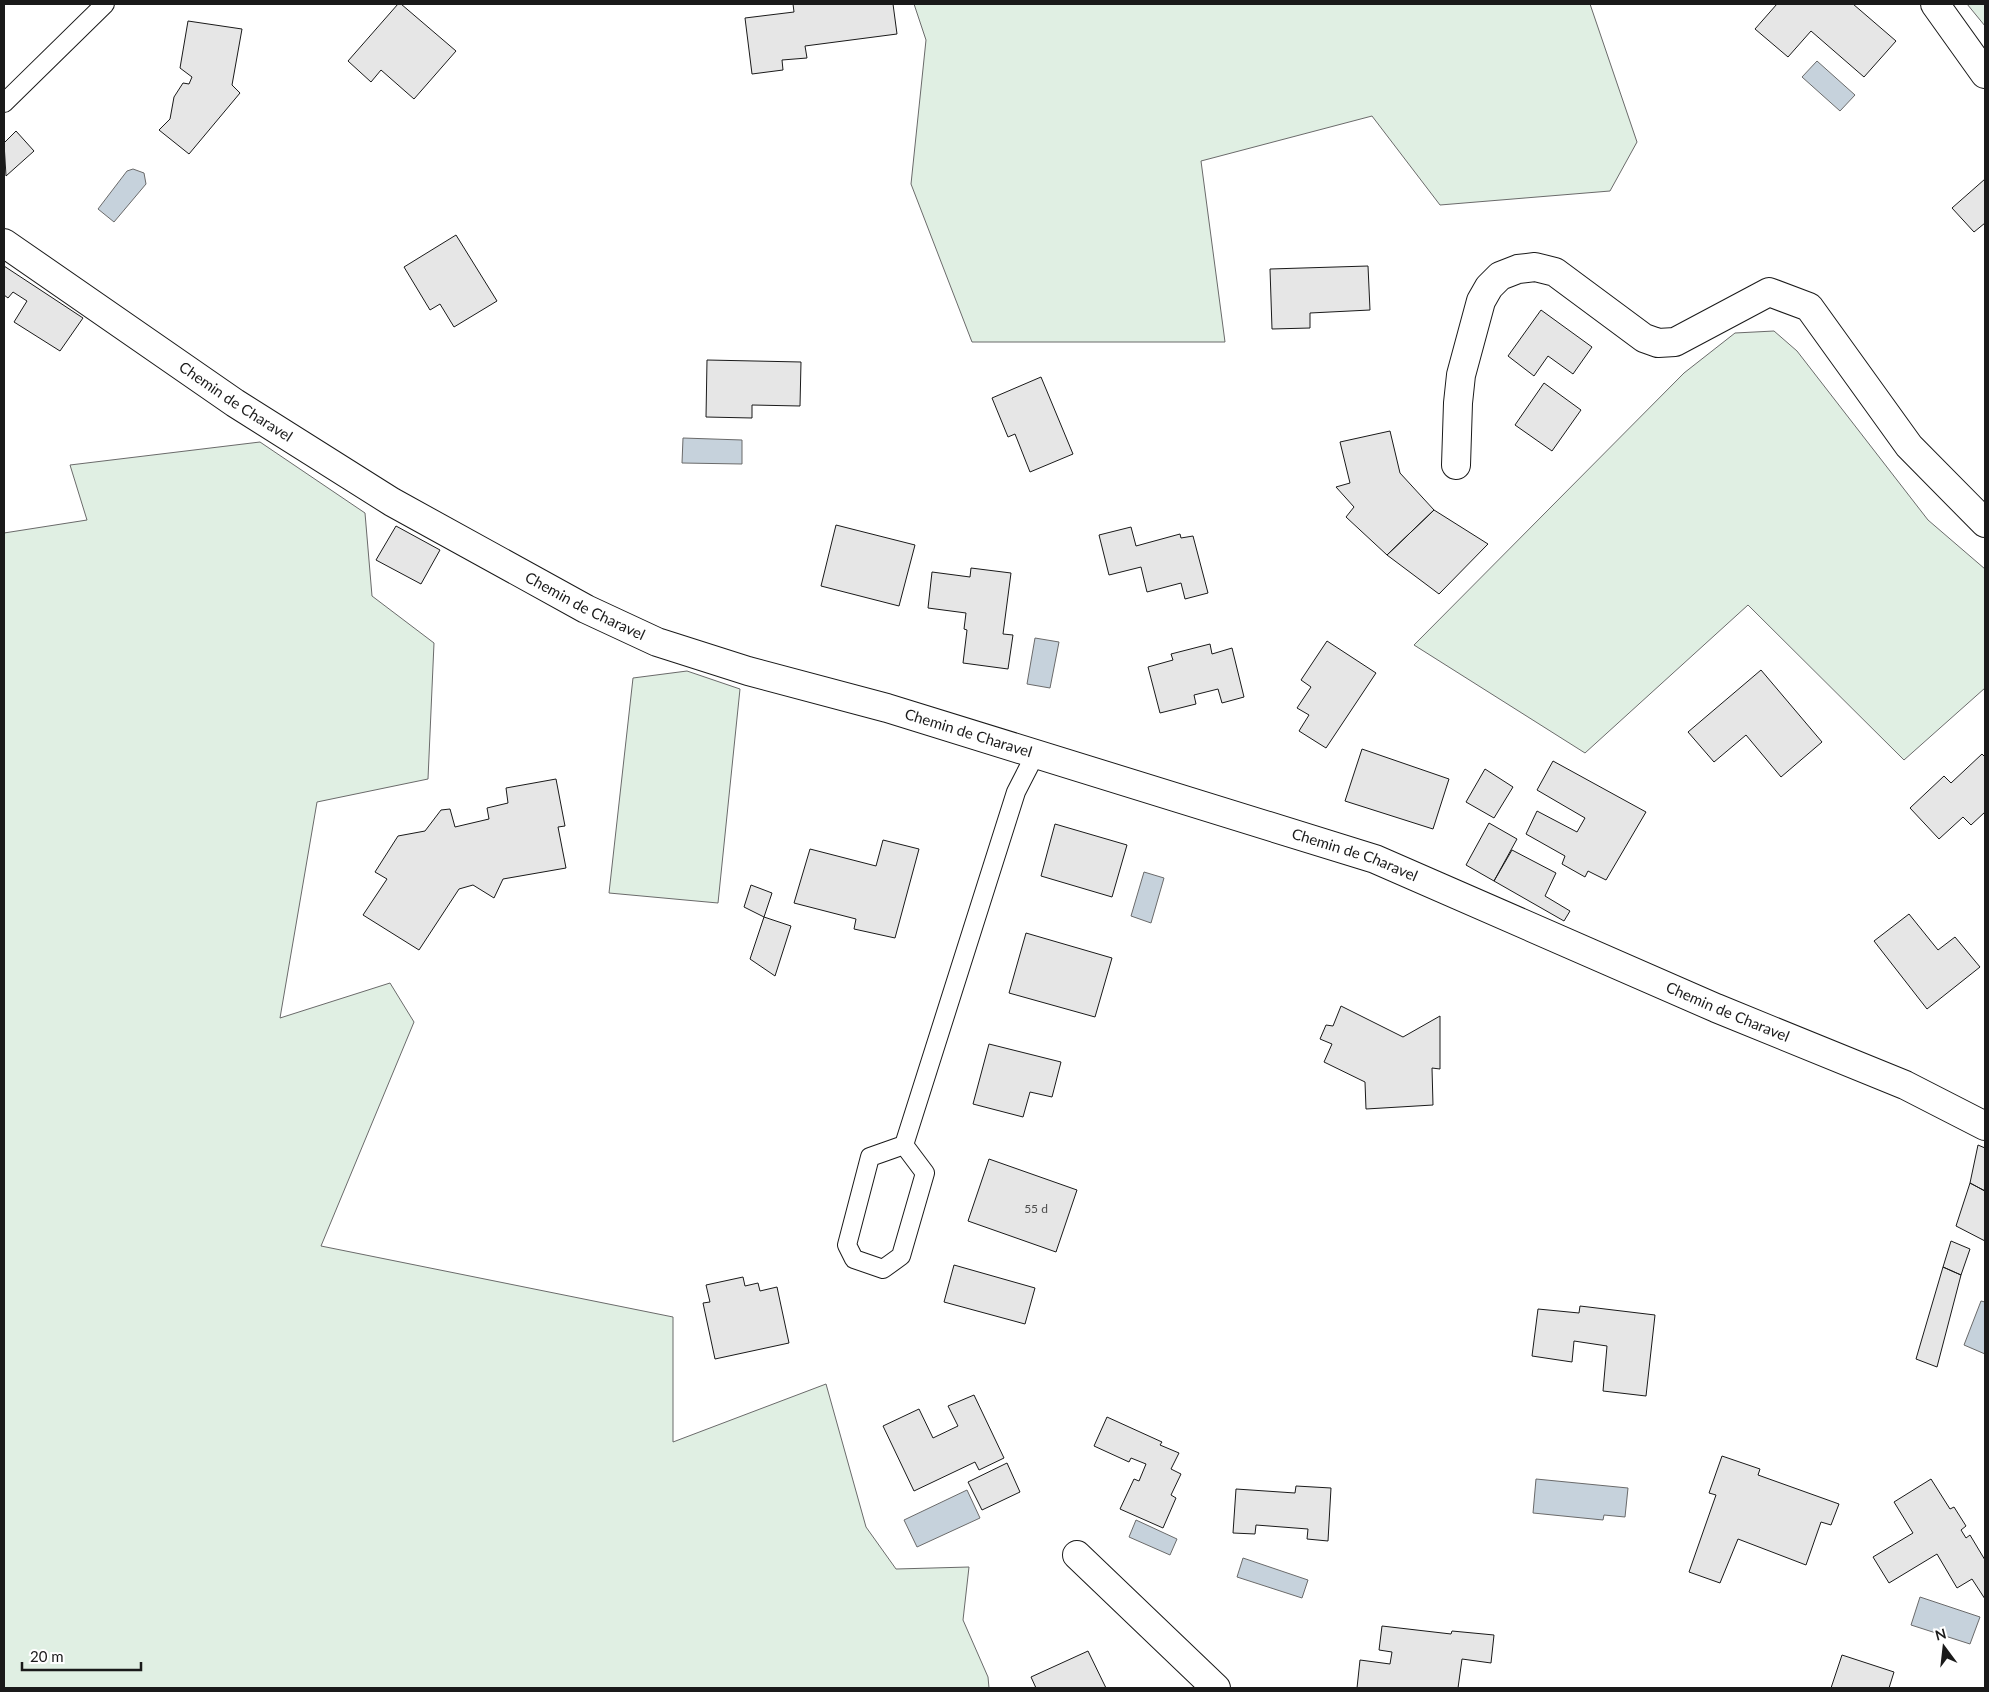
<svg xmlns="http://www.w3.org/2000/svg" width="1989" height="1692" viewBox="0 0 1989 1692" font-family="Lato,sans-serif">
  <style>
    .green { fill: #e0efe3; stroke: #6a6a6a }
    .water { fill: #c6d2dc; stroke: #6a6a6a }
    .building { fill: #e6e6e6; stroke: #1a1a1a }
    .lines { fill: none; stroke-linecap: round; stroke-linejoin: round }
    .lane-casing { stroke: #1a1a1a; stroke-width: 20 }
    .street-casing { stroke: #1a1a1a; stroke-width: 30 }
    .lane { stroke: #fff; stroke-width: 18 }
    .street { stroke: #fff; stroke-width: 28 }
    .labels { text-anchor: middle; stroke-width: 4; stroke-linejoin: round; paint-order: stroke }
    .number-label { font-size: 12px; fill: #4d4d4d }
    .street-label { font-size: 15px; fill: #1a1a1a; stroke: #fff }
  </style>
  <rect width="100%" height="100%" fill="#fff"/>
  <path class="green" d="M914,4h676l47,138 -27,49 -170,14 -68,-89 -171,45 24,181h-253l-61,-158 15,-144z
    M1967,4h18v22z
    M1774,331l23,20 131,169 57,49v119l-81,72 -156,-155 -163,148 -171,-108 270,-272 51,-40z
    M260,442l105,71 7,83 62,47 -6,136 -111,23 -37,216 110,-35 24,39 -93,224 352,71v125l153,-58 40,143 30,42 73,-2 -6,53 25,57 1,11h-985v-1155l83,-13 -17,-55z
    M687,671l53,18 -22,214 -109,-10 24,-215z"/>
  <path class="water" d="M1817,61l38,34 -15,16 -38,-34z
    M133,169l11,4 2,11 -32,38 -16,-13 29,-38z
    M683,438l59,2v24l-60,-1z
    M1035,638l24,4 -9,46 -23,-4z
    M1144,872l20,6 -13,45 -20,-7z
    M1981,1301l4,1v52l-21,-9z
    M1536,1479l92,9 -3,29 -21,-2 -1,5 -70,-7z
    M967,1490l13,28 -63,29 -13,-27z
    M1136,1520l41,19 -7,16 -41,-18z
    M1243,1558l65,22 -6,18 -65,-21z
    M1920,1597l60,20 -10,27 -59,-19z"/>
  <path class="building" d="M398,4h3l55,47 -42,48 -33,-29 -10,12 -23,-21z
    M793,4h100l4,30 -92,12 2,12 -25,2 1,10 -31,4 -7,-56 49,-6z
    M1777,4h76l43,37 -32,36 -53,-46 -23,26 -33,-28z
    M188,21l54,8 -10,56 8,8 -51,61 -30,-24 11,-11 4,-22 9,-14 6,1 3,-7 -12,-9z
    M16,131l18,20 -28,25 -2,-33z
    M1985,179v44l-11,9 -22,-24z
    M456,235l41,66 -43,26 -14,-23 -10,6 -26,-43z
    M4,266l79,52 -23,33 -46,-29 13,-21 -14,-9 -5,6 -4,-3z
    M1368,266l2,44 -60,3v15l-38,1 -2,-60z
    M1541,310l51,37 -19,27 -25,-18 -14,20 -26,-20z
    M707,360l94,2 -1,44 -48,-1v13l-46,-1z
    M1041,377l32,77 -43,18 -15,-38 -7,3 -16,-39z
    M1544,383l37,27 -29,41 -37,-26z
    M1390,431l10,42 34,37 -47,45 -41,-38 8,-10 -18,-20 14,-4 -10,-41z
    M1434,510l54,34 -49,50 -52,-39z
    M836,525l79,20 -16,61 -78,-20z
    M396,526l44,24 -19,34 -45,-24z
    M1131,527l5,19 44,-12 1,4 12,-2 15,57 -23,6 -4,-16 -34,9 -6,-25 -32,8 -10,-40z
    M971,568l40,5 -8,61 10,1 -5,34 -45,-6 4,-33 -3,-1 2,-16 -38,-5 4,-36 38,5z
    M1327,641l49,32 -50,75 -27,-17 10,-16 -12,-7 14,-21 -10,-7z
    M1210,644l2,10 20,-6 12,49 -22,6 -4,-14 -24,6 2,9 -36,9 -12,-46 25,-7 -2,-6z
    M1761,670l61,72 -41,35 -35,-42 -32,27 -26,-30z
    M1362,749l87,30 -16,50 -88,-28z
    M1982,754l3,3v55l-14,13 -8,-8 -24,22 -29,-31 34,-32 7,7z
    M1553,761l93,51 -40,68 -18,-9 -3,6 -23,-13 3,-8 -39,-22 11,-23 40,21 8,-14 -48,-28z
    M1485,769l28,18 -19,31 -28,-16z
    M556,779l9,47 -7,1 8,41 -63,11 -9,19 -21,-13 -14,4 -40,61 -56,-35 24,-36 -12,-7 23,-36 27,-5 16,-21 9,-1 5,18 34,-8 -2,-11 21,-5 -2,-15z
    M1489,823l28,16 -23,42 -28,-16z
    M1055,824l72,21 -15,52 -71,-21z
    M883,840l36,9 -24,89 -41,-9 2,-10 -62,-16 16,-54 66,17z
    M1512,850l44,23 -11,23 25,15 -6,10 -70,-40z
    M751,885l21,8 -8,24 -20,-10z
    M1909,914l29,36 17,-13 25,30 -53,42 -53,-68z
    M764,917l27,9 -16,50 -25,-17z
    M1026,933l86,25 -17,59 -86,-24z
    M1341,1006l62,31 37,-21v53l-8,-1 1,37 -67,4 -1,-27 -41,-20 8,-18 -12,-5 6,-14 7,1z
    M989,1044l72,18 -9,35 -22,-5 -7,25 -50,-13z
    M1978,1145l7,3v43l-15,-8z
    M989,1159l88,31 -21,62 -88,-31z
    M1970,1183l15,8v50l-29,-15z
    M1951,1241l19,8 -9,26 -18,-8z
    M954,1265l81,23 -10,36 -81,-22z
    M1943,1267l18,8 -24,92 -21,-8z
    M743,1277l2,9 13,-3 2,8 17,-4 12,56 -74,16 -12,-56 7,-1 -4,-17z
    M1580,1306l75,9 -9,81 -43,-5 4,-45 -33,-5 -2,21 -40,-6 6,-47 41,4z
    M974,1395l30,63 -25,12 -4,-8 -61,29 -31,-65 36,-17 14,29 25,-12 -10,-20z
    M1107,1417l55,25 -2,3 19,8 -8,16 10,5 -10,21 5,3 -13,30 -43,-19 14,-30 5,2 7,-17 -15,-6 -2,4 -35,-16z
    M1722,1456l38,13 -2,6 81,29 -8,21 -10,-3 -15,43 -68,-26 -18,44 -31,-11 27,-77 -7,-2z
    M1007,1463l13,29 -38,18 -14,-28z
    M1931,1479l19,30 4,-2 12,19 -5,4 5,8 4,-3 15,25v39l-13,-20 -15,9 -20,-34 -48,29 -16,-26 40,-24 -19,-31z
    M1296,1486l35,2 -3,53 -21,-2 1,-10 -52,-4 -1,9 -22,-1 3,-44 59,4z
    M1382,1626l69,8 1,-3 42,4 -3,28 -29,-4 -4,29h-101l3,-28 30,4 2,-12 -13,-2z
    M1088,1651l18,37h-70l-5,-11z
    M1842,1655l52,17 -5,16h-58z"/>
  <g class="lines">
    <defs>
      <path id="lane" d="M4,103l101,-99
        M904,1145l21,28 -24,83 -18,13 -29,-10 -7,-14 23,-88 34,-12 112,-353 20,-39"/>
      <g id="street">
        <path d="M1935,4l50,70"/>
        <path id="s1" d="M4,243l231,160 157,99 194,107 71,33 91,29 139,37 488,151 341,149 189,77 80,41"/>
        <path d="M1456,465l2,-62 3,-28 20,-74 8,-14 11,-11 18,-7 17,-2 20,5 89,66 14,5 17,-1 94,-50 40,15 100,139 76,77"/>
        <path d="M1077,1555l139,133"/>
      </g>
    </defs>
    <use href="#lane" class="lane-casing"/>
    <use href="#street" class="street-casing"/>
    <use href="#lane" class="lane"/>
    <use href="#street" class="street"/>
  </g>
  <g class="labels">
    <g class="number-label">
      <text x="1036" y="1213">55 d</text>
    </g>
    <g class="street-label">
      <text dy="5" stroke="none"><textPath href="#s1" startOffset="281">Chemin de Charavel</textPath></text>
      <text dy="5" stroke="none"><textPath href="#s1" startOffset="686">Chemin de Charavel</textPath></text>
      <text dy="5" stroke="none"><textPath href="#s1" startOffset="1091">Chemin de Charavel</textPath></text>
      <text dy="5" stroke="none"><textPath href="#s1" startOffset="1496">Chemin de Charavel</textPath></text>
      <text dy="5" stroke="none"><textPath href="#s1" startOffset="1901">Chemin de Charavel</textPath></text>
    </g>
  </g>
  <rect width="1989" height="1692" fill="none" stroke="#1a1a1a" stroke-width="10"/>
  <g transform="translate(1944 1647) rotate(345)" stroke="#ffffff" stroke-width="4" paint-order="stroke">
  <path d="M0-4L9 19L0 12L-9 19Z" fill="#1a1a1a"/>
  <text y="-8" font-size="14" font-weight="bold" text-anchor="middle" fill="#1a1a1a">N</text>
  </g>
  <path d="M22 1662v8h119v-8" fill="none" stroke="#1a1a1a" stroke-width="2.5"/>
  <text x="30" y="1662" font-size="15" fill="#1a1a1a" stroke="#ffffff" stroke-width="4" paint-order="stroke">20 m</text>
</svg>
